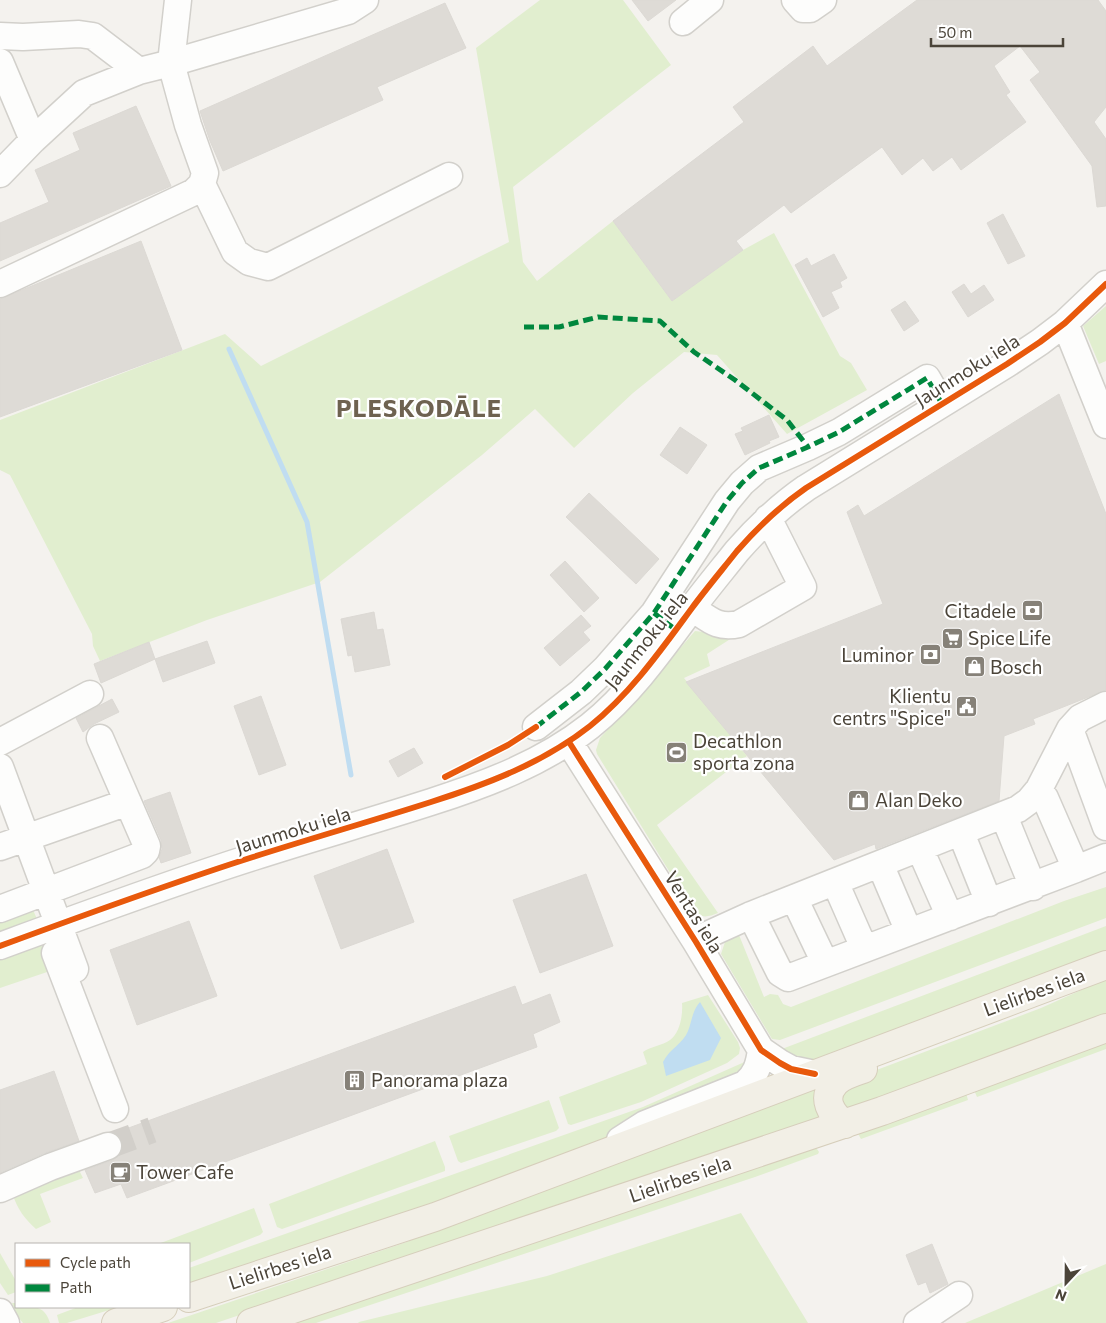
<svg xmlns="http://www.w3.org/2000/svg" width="1106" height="1323" viewBox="0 0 1106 1323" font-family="Commissioner,sans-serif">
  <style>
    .green { fill: #e1eecf }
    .water { fill: #c0ddf1 }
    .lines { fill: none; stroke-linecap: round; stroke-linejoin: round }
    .stream { stroke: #c0ddf1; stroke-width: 5 }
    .building { fill: #dedbd6; stroke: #dcd9d4 }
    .minor-tunnel { stroke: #d2cfca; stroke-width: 26; stroke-dasharray: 26 13; stroke-linecap: butt }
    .minor-casing { stroke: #d2d0cb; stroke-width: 29 }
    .major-casing { stroke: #d6cebb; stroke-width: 30 }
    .minor { stroke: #fdfdfc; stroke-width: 26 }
    .major { stroke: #f2efe6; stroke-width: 28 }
    .quiet { stroke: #00873e; stroke-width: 5; stroke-dasharray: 10 5; stroke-linecap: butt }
    .cycleway-casing { stroke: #fff; stroke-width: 9 }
    .cycleway { stroke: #e8590c; stroke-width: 6 }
    .labels { text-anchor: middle; stroke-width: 4.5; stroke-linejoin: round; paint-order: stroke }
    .street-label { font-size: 19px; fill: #4b4439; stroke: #fff }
    .poi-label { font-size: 19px; fill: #4b4439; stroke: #fff; text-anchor: start }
    .district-label { font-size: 24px; font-weight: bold; letter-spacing: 1px; fill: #6e6250; stroke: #fff }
  </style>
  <rect width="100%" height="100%" fill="#f4f2ee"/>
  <path class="green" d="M540,0h83l48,65 -158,122 10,75 14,19 76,-60 59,80 71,-51 31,-17 66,123 11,7 16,27 -80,44 -70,-79 -33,-3 -51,41 -59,55 -39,-39 -53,46 -162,127 -113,38 -107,41 -7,-15 -1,-12 -82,-159 -10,-5v-50l225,-86 36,32 248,-124 -33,-194z
    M1106,306v55l-7,3 -16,-38z
    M695,631l40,5 -28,18 3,12 -26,12 63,78 -90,69 61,88c-10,4 -17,6 -25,-3l-96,-156 -1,-4 4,-12 50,-55z
    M1106,887v31l-326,122 -8,-1 -51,-85 4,-12 14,-7 25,62 6,-3 8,1 5,9 8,3 273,-106z
    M33,910l4,9 -37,14v-17z
    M1106,926v27l-296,110 -36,-11z
    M41,945l5,5 7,20 -53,18v-29z
    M1106,979v37l-254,93c-10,-3 -11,-7 -13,-17l11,-12 191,-72z
    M708,995l30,47 2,6 -1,6 -12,9 -86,39 -70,23 -3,-1 -9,-27 88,-33 -4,-12c8,-6 19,-6 27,-12 10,-7 13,-25 12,-37z
    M1106,1041v8l-129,48 -3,-7z
    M749,1060v8l-148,73 -285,108 -127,36v-17l454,-161z
    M822,1080c-5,17 -10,25 -1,40l-605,203h-48l236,-80z
    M966,1093l2,7 -107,39 -4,-7z
    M549,1100l10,28 -3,3 -95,32 -3,-2 -9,-25z
    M435,1141l10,26v4l-163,58 -5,-2 -8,-23z
    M815,1146l4,6 -1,2 -63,23 -439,146h-29z
    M84,1168l-5,2 4,8 -43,16 11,28 -15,7c-10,-9 -20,-21 -23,-35z
    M254,1208l9,24 -3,3 -71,28v-19h-31z
    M741,1213l67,110h-450l1,-1 188,-46z
    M0,1253l16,28v11l-8,3 -8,-12z
    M1106,1264v59h-141z
    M12,1303h4v4c17,0 28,-3 34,16h-27l-6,-7z
    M78,1307h41l-52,16h-8l-2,-8z"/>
  <path class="water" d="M700,1002l21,36 -11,22 -44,16 -3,-14c7,-14 20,-18 25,-31 4,-10 4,-20 12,-29z"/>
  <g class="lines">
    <path class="stream" d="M229,349l78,173 44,253"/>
  </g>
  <path class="building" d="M632,0h44l-28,21z
    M917,0h181l8,11v96l-12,15 12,17v67l-9,1 -5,-41 -62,-86 10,-8 -20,-26 -26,20 16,26 -4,3 20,27 -65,48 -9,-13 -19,14 -10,-13 -21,17 -20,-28 -91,66 -7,-8 -48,36 7,9 -71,51 -59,-80 131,-99 -11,-15 80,-61 14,20z
    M445,3l21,45 -89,39 6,13 -160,71 -13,-30 -10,-30z
    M136,106l35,80 -171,75v-38l49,-21 -14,-32 45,-20 -7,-17z
    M1003,214l22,42 -17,8 -21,-41z
    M141,241l41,109 -182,67v-118z
    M834,254l13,24 -7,4 2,5 -11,5 8,16 -16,9 -28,-52 12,-7 4,8z
    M964,284l7,10 13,-9 10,15 -26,17 -16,-25z
    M905,301l14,20 -15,10 -13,-21z
    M1059,394l47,120v176l-73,29 2,5 -31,12 -5,65 -123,48 -1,-5 -41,16 -148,-178 197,-78 -36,-92 11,-7 6,11z
    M769,415l10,22 -10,4 1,2 -25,12 -10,-21 8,-3 -2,-3z
    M680,427l27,18 -20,29 -27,-19z
    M589,493l70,66 -23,25 -70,-67z
    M565,561l34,37 -15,14 -34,-37z
    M374,612l3,18 6,-1 7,36 -35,7 -3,-17 -4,1 -7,-37z
    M581,615l10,11 -8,6 7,8 -30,26 -16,-18z
    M207,641l8,22 -52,19 -8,-23z
    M149,642l6,17 -54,24 -7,-19z
    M261,696l25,69 -27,10 -25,-69z
    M112,699l7,13 -25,12 -11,8 -7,-14z
    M414,748l9,15 -25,14 -9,-16z
    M170,792l21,61 -30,10 -2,-6 3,-8 -1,-9 -17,-39z
    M387,849l27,73 -73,27 -27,-73z
    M586,874l27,72 -73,27 -27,-73z
    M189,921l28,75 -80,29 -27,-75z
    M515,986l7,19 28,-11 10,28 -27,12 4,13 -410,151 -6,-14 -26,9 -10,-23 28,-10 7,-5 3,-6 -1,-8 -7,-8z
    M54,1071l25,70 -34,12 -45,20v-83z
    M932,1244l16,40 -18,9 -4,-11 -8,3 -12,-30z"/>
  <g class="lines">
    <path class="minor-tunnel" d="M108,1146l44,-16"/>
    <defs>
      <path id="minor" d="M795,0l8,9h7l13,-9
        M683,22l27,-22
        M0,36l23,1 56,-3 14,2 46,35
        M0,62l33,78
        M0,174l33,-34 51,-47 55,-22 32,-8 177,-52 17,-11
        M202,184l33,68 14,10 19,5 181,-91
        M0,284l194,-92 8,-8 3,-11 -17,-48 -17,-62 7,-63
        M1065,323l41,102
        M692,608c17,11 25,21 47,16l64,-37 -35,-69
        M536,727l45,-35 24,-23 49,-56 73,-112 15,-18 17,-15 49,-21 31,-15 88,-54 15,26
        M1070,729l36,98
        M0,742l90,-48
        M569,742l127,200 65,108 19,13 11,6 24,5
        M0,767l75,202
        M1004,816l29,71
        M961,833l28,70
        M0,847l128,-45
        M920,849l30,68
        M880,864l29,68
        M1076,869l30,-12
        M835,882l29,66
        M794,898l31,65
        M0,909l142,-54 4,-4 1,-5 -47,-108
        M751,915l29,58 8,5 288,-109 -31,-71 -6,-9
        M696,942l11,-7 44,-20 267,-106 11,-8 10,-12 31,-60 10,-11 26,-13
        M0,946c84,-31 168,-62 253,-89 59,-19 119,-36 178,-55 56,-18 112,-39 159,-76 41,-33 71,-76 102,-118 14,-19 30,-38 45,-57 21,-24 43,-45 69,-63l201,-124 33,-22 25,-19 41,-39
        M55,953l60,156
        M620,1140l25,-16 100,-40c11,-9 14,-19 16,-34
        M0,1189l50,-22 58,-21
        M0,1312l6,11
        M917,1323l42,-28"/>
      <path id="major" d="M845,1124c-14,-9 -24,-26 -10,-41 6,-7 19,-11 28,-14
        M189,1298l246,-81 671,-252
        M116,1323l47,-16
        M251,1323l631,-212 224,-83"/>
    </defs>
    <use href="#minor" class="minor-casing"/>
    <use href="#major" class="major-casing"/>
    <use href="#minor" class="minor"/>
    <use href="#major" class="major"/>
    <path class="quiet" d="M524,327h35l39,-10 62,4 34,31 41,28 52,40 21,27
      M654,613l22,17
      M536,727l45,-35 24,-23 49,-56 73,-112 15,-18 17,-15 49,-21 31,-15 88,-54 15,26"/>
    <defs>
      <path id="cycleway" d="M569,742l127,200 65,108 19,13 11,6 24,5
        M445,777l63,-32 28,-18
        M0,946c84,-31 168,-62 253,-89 59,-19 119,-36 178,-55 56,-18 112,-39 159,-76 41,-33 71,-76 102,-118 14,-19 30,-38 45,-57 21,-24 43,-45 69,-63l201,-124 33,-22 25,-19 41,-39"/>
    </defs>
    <use href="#cycleway" class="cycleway-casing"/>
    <use href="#cycleway" class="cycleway"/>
  </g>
  <defs>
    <symbol id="bank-square" viewBox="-11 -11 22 22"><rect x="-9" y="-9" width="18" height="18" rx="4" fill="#868178" stroke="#fff"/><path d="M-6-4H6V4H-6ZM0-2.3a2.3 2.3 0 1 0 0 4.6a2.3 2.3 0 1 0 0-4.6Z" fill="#fff"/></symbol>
    <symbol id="supermarket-square" viewBox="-11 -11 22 22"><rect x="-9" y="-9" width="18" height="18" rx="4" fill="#868178" stroke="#fff"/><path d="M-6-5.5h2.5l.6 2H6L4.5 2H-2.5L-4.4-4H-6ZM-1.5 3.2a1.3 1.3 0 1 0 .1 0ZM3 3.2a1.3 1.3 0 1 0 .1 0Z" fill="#fff"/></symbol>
    <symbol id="shop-square" viewBox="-11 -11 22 22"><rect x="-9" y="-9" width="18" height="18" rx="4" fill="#868178" stroke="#fff"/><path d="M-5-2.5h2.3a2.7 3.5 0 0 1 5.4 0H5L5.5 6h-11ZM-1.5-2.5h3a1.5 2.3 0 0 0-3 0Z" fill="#fff"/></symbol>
    <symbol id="civic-square" viewBox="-11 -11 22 22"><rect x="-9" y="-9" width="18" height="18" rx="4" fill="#868178" stroke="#fff"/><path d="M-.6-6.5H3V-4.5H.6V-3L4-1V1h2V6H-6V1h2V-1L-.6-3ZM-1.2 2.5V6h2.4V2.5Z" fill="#fff"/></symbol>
    <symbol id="stadium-square" viewBox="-11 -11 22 22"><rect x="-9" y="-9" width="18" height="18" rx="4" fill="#868178" stroke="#fff"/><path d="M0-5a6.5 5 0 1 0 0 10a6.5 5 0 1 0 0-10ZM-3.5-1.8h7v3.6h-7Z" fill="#fff"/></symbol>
    <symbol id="building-square" viewBox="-11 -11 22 22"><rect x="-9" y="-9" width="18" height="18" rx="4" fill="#868178" stroke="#fff"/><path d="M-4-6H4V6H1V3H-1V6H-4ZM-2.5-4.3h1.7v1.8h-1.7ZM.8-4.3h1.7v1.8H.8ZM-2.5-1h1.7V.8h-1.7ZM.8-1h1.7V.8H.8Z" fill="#fff"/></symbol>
    <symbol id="cafe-square" viewBox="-11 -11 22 22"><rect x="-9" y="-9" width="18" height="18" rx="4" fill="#868178" stroke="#fff"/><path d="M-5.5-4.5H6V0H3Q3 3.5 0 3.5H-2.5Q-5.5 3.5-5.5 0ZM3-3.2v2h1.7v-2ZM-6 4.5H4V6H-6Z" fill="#fff"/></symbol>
  </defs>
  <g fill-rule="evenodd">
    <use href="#bank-square" x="1020" y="598" width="25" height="25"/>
    <use href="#supermarket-square" x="940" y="626" width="25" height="25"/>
    <use href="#bank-square" x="918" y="642" width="25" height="25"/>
    <use href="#shop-square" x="962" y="654" width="25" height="25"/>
    <use href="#civic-square" x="954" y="694" width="25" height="25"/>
    <use href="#stadium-square" x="664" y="740" width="25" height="25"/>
    <use href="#shop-square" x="846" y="788" width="25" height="25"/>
    <use href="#building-square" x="342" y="1068" width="25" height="25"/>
    <use href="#cafe-square" x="108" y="1160" width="25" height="25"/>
  </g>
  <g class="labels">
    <g class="street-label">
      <text transform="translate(967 370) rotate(-32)" y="7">Jaunmoku iela</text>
      <text transform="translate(646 640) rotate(-51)" y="7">Jaunmoku iela</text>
      <text transform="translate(293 830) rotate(-17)" y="7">Jaunmoku iela</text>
      <text transform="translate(694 912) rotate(58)" y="7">Ventas iela</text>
      <text transform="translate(1034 992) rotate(-20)" y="7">Lielirbes iela</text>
      <text transform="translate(680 1179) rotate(-19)" y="7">Lielirbes iela</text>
      <text transform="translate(280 1267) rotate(-18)" y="7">Lielirbes iela</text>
    </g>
    <g class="poi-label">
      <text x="1016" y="618" text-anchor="end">Citadele</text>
      <text x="968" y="645">Spice Life</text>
      <text x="914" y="662" text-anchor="end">Luminor</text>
      <text x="990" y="674">Bosch</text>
      <text x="951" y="703" text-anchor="end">Klientu<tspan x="951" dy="22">centrs "Spice"</tspan></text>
      <text x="693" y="748">Decathlon<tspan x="693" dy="22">sporta zona</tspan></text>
      <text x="875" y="807">Alan Deko</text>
      <text x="371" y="1087">Panorama plaza</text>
      <text x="136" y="1179">Tower Cafe</text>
    </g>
    <g class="district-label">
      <text x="419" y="417">PLESKODĀLE</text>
    </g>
  </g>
  <rect x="15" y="1243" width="175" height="65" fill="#ffffff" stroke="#b7b4b0"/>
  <rect x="25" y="1259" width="25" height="8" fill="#e8590c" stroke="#b7b4b0"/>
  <text x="60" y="1268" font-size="15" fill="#4b4439">Cycle path</text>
  <rect x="25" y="1284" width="25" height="8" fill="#00873e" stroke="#b7b4b0"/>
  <text x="60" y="1293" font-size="15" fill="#4b4439">Path</text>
  <g transform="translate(1066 1283) rotate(202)" stroke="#ffffff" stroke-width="4" paint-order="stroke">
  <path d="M0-4L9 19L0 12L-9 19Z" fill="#4b4439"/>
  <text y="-8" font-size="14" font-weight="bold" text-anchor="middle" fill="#4b4439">N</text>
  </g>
  <path d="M931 38v8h132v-8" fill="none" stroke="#4b4439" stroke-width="2.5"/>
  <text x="938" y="38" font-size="15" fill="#4b4439" stroke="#ffffff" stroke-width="4" paint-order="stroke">50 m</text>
</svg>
